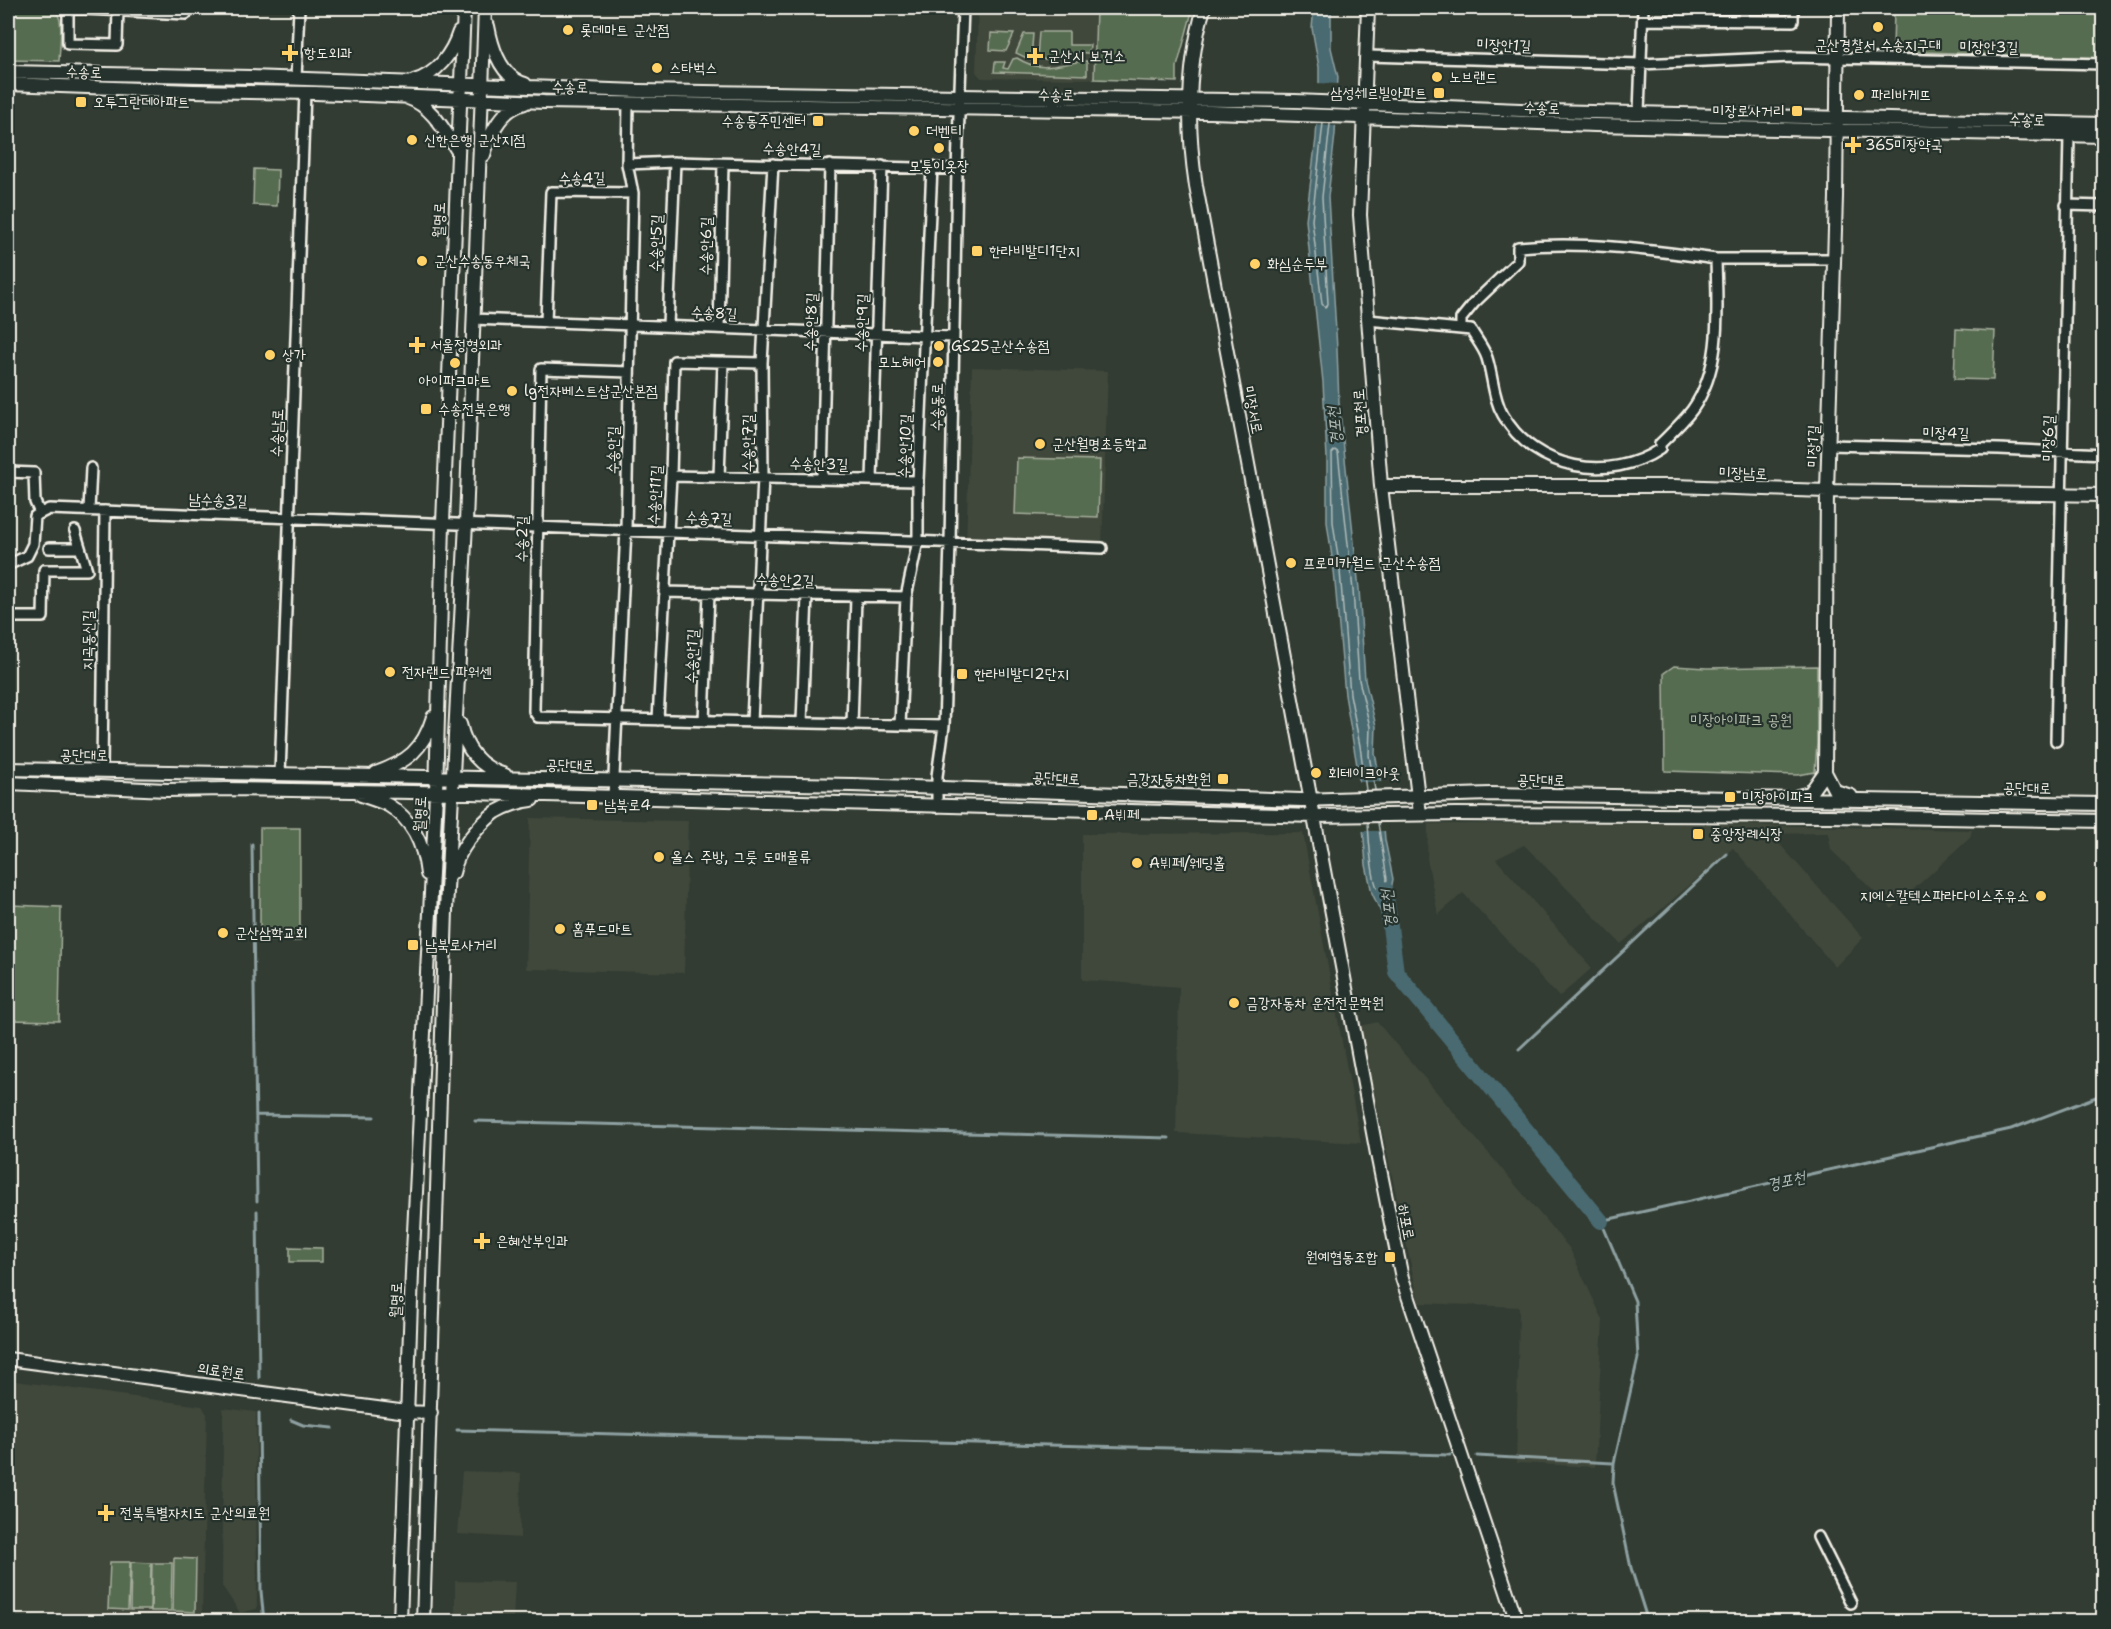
<svg xmlns="http://www.w3.org/2000/svg" width="2111" height="1629" viewBox="0 0 2111 1629" font-family="'Shantell Sans','Poor Story',sans-serif">
  <style>
    .built { fill: #40473a }
    .green { fill: #576c51; stroke: #a6ae9c; stroke-width: 1.5 }
    .water { fill: #4a6a71; stroke: #8ea0a1; stroke-width: 1.5 }
    .pier { fill: #323c33 }
    .lines { fill: none; stroke-linecap: round; stroke-linejoin: round }
    .shore { stroke: #b0bbb8; stroke-width: 1.5 }
    .stream { stroke: #8ea0a1; stroke-width: 3 }
    .river { stroke: #4a6a71; stroke-width: 16 }
    .minor-casing { stroke: #f4f1e8; stroke-width: 14 }
    .tertiary-casing { stroke: #f4f1e8; stroke-width: 16 }
    .minor { stroke: #26332d; stroke-width: 9 }
    .tertiary { stroke: #26332d; stroke-width: 12 }
    .poi-dot { fill: #ffd166; stroke: #26332d; stroke-width: 2 }
    .labels { text-anchor: middle; stroke-width: 4.5; stroke-linejoin: round; paint-order: stroke }
    .poi-label { font-size: 15px; fill: #f4f1e8; stroke: #26332d; text-anchor: start }
    .street-label { font-size: 15px; fill: #f4f1e8; stroke: #26332d }
    .park-label { font-size: 15px; fill: #b5bcac; stroke: #26332d }
    .water-label { font-size: 16px; font-style: italic; fill: #b0bbb8; stroke: #26332d }
  </style>
  <rect width="100%" height="100%" fill="#323c33"/>
  <filter id="ink" filterUnits="userSpaceOnUse"><feTurbulence type="fractalNoise" baseFrequency=".0167" numOctaves="2"/><feDisplacementMap in="SourceGraphic" scale="12" xChannelSelector="R" yChannelSelector="G"/><feConvolveMatrix kernelMatrix="1 2 1 2 8 2 1 2 1" color-interpolation-filters="sRGB"/></filter>
  <g filter="url(#ink)">
    <path class="built" d="M978,8h118l-2,71 -113,-1 -5,-6z
      M972,367l136,4 -6,177 -136,-4z
      M530,818l158,3 -4,152 -158,-4z
      M1668,823l304,7 -2,8 -78,71 -61,-59 -3,-17 -57,1 92,104 -28,29 -102,-119 -112,96 -97,-99 -28,14 96,109 -33,29 -96,-104 -25,22 -11,-56 1,-35z
      M1303,833l58,310 -185,-10 3,-146 -97,-7v-146z
      M1377,1022l193,227 33,71 -8,147 -79,-4 3,-156 -100,-4 -59,-277z
      M8,1380l194,26 5,8 -5,204 -194,-5z
      M223,1408l33,4 1,197 -17,4 -18,-27z
      M462,1471l59,2 -1,65 -63,-4z
      M455,1581l60,1 -2,39h-58z"/>
    <path class="green" d="M8,8c57,0 55,-5 51,53l-51,-1z
      M1096,8h97l-16,59v15l-83,-3z
      M1897,8l138,3 1,-3h67v50l-207,-7 -3,-3 1,-38z
      M1039,32h30v13h21l-1,8c-5,0 -11,-1 -16,0 -13,2 -23,9 -36,5z
      M991,33l23,1 -8,17 -16,-1z
      M1024,34h9l-2,26 -15,-7z
      M1017,58c27,17 42,4 70,3v14l-93,-3 1,-10h10l-2,6 5,1 5,-10z
      M254,169l24,1 -1,36 -24,-1z
      M1956,329l39,2 -2,49 -39,-1z
      M1017,458l83,2 -2,57 -83,-3z
      M1674,666l33,2 110,-2v77l-2,29 -17,3 -133,-4 -1,-98z
      M260,828h40v113h-40z
      M10,905l51,2 -2,114 -51,-1z
      M290,1247l32,1v14h-32z
      M174,1558l22,1 -1,53 -22,-1z
      M110,1562h20l-2,48 -20,-1z
      M131,1562l20,1 -1,47h-20z
      M152,1563h20l-1,48h-20z"/>
    <path class="water" d="M1314,8h17v40l7,29 -3,57 -7,63 9,152 2,54 20,186 6,91 11,46 -1,28 5,23 5,63 8,39 -8,42 -13,-28 -6,-28 -7,-88 -14,-82 -11,-124 -7,-49v-64l-4,-76 -17,-162 10,-82 3,-52v-19l-7,-39z"/>
    <path class="pier" d="M1316,83l24,1 -1,42 -25,-1z
      M1356,782h27l5,49h-29z"/>
    <g class="lines">
      <path class="shore" d="M1323,123l-11,97 10,84 3,3 3,-3 -6,-107 8,-73
        M1366,790l-6,-44 -10,-52 -10,-123 -7,-49 -1,-69 3,-3 3,2 15,138 6,90 11,47 -1,28 6,35
        M1368,823c1,16 3,62 13,72l3,-2 3,-14 -9,-56"/>
      <path class="stream" d="M252,844l5,357
        M1519,1049l208,-195
        M256,1115l118,2
        M475,1121l694,17
        M257,1211l2,167
        M259,1413l2,178 3,31
        M291,1420l12,5 30,3
        M457,1430l993,25
        M1477,1456l136,7
        M1648,1622l-17,-54 -18,-85 1,-20 24,-105 -3,-57 -34,-80 410,-92 93,-35"/>
      <path class="river" d="M1385,889l11,83 205,249"/>
      <defs>
        <path id="minor" d="M65,8l121,6 4,-6
          M68,8v36l49,1 1,-36
          M1643,20l150,1v-13
          M1694,21v-13
          M1743,21l1,-13
          M1367,56l274,8 150,-7 313,7
          M296,79l3,-71
          M1639,112l4,-104
          M627,164l48,-2 282,7
          M2066,205l38,1
          M473,319l480,18
          M1368,320l103,10c5,9 13,18 16,28 6,19 6,40 16,57 31,55 107,68 157,34v-5c11,-11 23,-22 32,-34 31,-43 25,-101 24,-151h111l7,1
          M546,322l5,-130 82,1
          M668,325l7,-163
          M719,328l4,-164
          M1461,328v-9l13,-16 44,-42v-14c67,-6 133,3 198,12
          M629,372l-88,-3 -7,342 4,6 406,9
          M1828,445l171,4 105,5
          M8,472l26,1 1,29 5,11
          M671,476l247,5
          M719,477l4,-115
          M822,479l8,-314
          M872,480l10,-314
          M89,510l2,-42
          M49,548h31
          M8,565l19,-9 6,-12 2,-28 14,-7 1053,39
          M664,592l242,5
          M8,617h35l1,-47h43l-12,-39
          M658,720l13,-244 3,-115 88,2
          M704,721l5,-128
          M752,722l11,-245 -1,-114 11,-199
          M802,722l5,-126
          M852,725l4,-128
          M900,725l6,-128 12,-56v-60l14,-314
          M2056,741l13,-605
          M102,770l3,-259
          M280,774l25,-682
          M613,797l13,-268 7,-336 -6,-29 1,-60
          M937,807v-31l7,-50 6,-183 7,-374 6,-161
          M1818,1537l33,66"/>
        <path id="tertiary" d="M1204,8c-17,57 -17,119 -8,178l181,968 25,124 115,344
          M1368,8l-8,207 21,271 39,328
          M1838,8l-2,189 -9,294 -2,281 10,19 16,5
          M488,26c4,22 13,51 37,58
          M8,72l242,5 389,14 656,10 253,10 556,13
          M414,81c23,-7 38,-27 45,-49
          M8,84l185,7 122,2 229,9 666,10 385,13 509,11
          M408,98c24,8 36,32 49,52
          M484,155c6,-22 17,-46 41,-52
          M1381,486h293l153,5 277,4
          M460,724c6,26 19,43 45,51
          M8,769l844,16 449,15 189,-6 614,10
          M376,773c31,-11 47,-23 57,-56
          M8,783l159,7 58,-1 246,4 843,23 142,-2 374,2 274,5
          M361,795c8,3 19,6 27,10 25,15 36,41 39,69
          M1798,796l12,-3 15,-21
          M453,873c4,-22 25,-48 43,-61 10,-6 25,-11 36,-12
          M8,1359l399,53 24,1
          M400,1622l12,-350 24,-479 7,-270 21,-515
          M423,1622l23,-712 20,-387 19,-515"/>
      </defs>
      <use href="#minor" class="minor-casing"/>
      <use href="#tertiary" class="tertiary-casing"/>
      <use href="#minor" class="minor"/>
      <use href="#tertiary" class="tertiary"/>
    </g>
  </g>
  <g class="poi-dot">
    <circle cx="1878" cy="27" r="6"/>
    <circle cx="568" cy="30" r="6"/>
    <path d="M287 44h6v6h6v6h-6v6h-6v-6h-6v-6h6z"/>
    <path d="M1032 47h6v6h6v6h-6v6h-6v-6h-6v-6h6z"/>
    <circle cx="657" cy="68" r="6"/>
    <circle cx="1437" cy="77" r="6"/>
    <rect x="1433" y="87" width="12" height="12" rx="3"/>
    <circle cx="1859" cy="95" r="6"/>
    <rect x="75" y="96" width="12" height="12" rx="3"/>
    <rect x="1791" y="105" width="12" height="12" rx="3"/>
    <rect x="812" y="115" width="12" height="12" rx="3"/>
    <circle cx="914" cy="131" r="6"/>
    <circle cx="412" cy="140" r="6"/>
    <path d="M1850 136h6v6h6v6h-6v6h-6v-6h-6v-6h6z"/>
    <circle cx="939" cy="148" r="6"/>
    <rect x="971" y="245" width="12" height="12" rx="3"/>
    <circle cx="422" cy="261" r="6"/>
    <circle cx="1255" cy="264" r="6"/>
    <path d="M414 336h6v6h6v6h-6v6h-6v-6h-6v-6h6z"/>
    <circle cx="939" cy="346" r="6"/>
    <circle cx="270" cy="355" r="6"/>
    <circle cx="938" cy="362" r="6"/>
    <circle cx="455" cy="363" r="6"/>
    <circle cx="512" cy="391" r="6"/>
    <rect x="420" y="403" width="12" height="12" rx="3"/>
    <circle cx="1040" cy="444" r="6"/>
    <circle cx="1291" cy="563" r="6"/>
    <circle cx="390" cy="672" r="6"/>
    <rect x="956" y="668" width="12" height="12" rx="3"/>
    <circle cx="1316" cy="773" r="6"/>
    <rect x="1217" y="773" width="12" height="12" rx="3"/>
    <rect x="1724" y="791" width="12" height="12" rx="3"/>
    <rect x="586" y="799" width="12" height="12" rx="3"/>
    <rect x="1086" y="809" width="12" height="12" rx="3"/>
    <rect x="1692" y="828" width="12" height="12" rx="3"/>
    <circle cx="659" cy="857" r="6"/>
    <circle cx="1137" cy="863" r="6"/>
    <circle cx="2041" cy="896" r="6"/>
    <circle cx="560" cy="929" r="6"/>
    <circle cx="223" cy="933" r="6"/>
    <rect x="407" y="939" width="12" height="12" rx="3"/>
    <circle cx="1234" cy="1003" r="6"/>
    <path d="M479 1232h6v6h6v6h-6v6h-6v-6h-6v-6h6z"/>
    <rect x="1384" y="1251" width="12" height="12" rx="3"/>
    <path d="M103 1504h6v6h6v6h-6v6h-6v-6h-6v-6h6z"/>
  </g>
  <g class="labels">
    <g class="poi-label">
      <text x="580" y="35">롯데마트 군산점</text>
      <text x="1878" y="50" text-anchor="middle">군산경찰서 수송지구대</text>
      <text x="304" y="58">항도외과</text>
      <text x="1048" y="61">군산시 보건소</text>
      <text x="669" y="73">스타벅스</text>
      <text x="1449" y="82">노브랜드</text>
      <text x="1427" y="98" text-anchor="end">삼성쉐르빌아파트</text>
      <text x="1871" y="100">파리바게뜨</text>
      <text x="93" y="107">오투그란데아파트</text>
      <text x="1785" y="116" text-anchor="end">미장로사거리</text>
      <text x="806" y="126" text-anchor="end">수송동주민센터</text>
      <text x="926" y="136">더벤티</text>
      <text x="424" y="145">신한은행 군산지점</text>
      <text x="1865" y="150">365미장약국</text>
      <text x="939" y="171" text-anchor="middle">모퉁이옷장</text>
      <text x="989" y="256">한라비발디1단지</text>
      <text x="434" y="266">군산수송동우체국</text>
      <text x="1267" y="269">화심순두부</text>
      <text x="430" y="350">서울정형외과</text>
      <text x="951" y="351">GS25군산수송점</text>
      <text x="282" y="360">상가</text>
      <text x="926" y="367" text-anchor="end">모노헤어</text>
      <text x="455" y="386" text-anchor="middle">아이파크마트</text>
      <text x="524" y="396">lg전자베스트샵군산본점</text>
      <text x="438" y="414">수송전북은행</text>
      <text x="1052" y="449">군산월명초등학교</text>
      <text x="1303" y="568">프로미카월드 군산수송점</text>
      <text x="402" y="677">전자랜드 파워센</text>
      <text x="974" y="679">한라비발디2단지</text>
      <text x="1328" y="778">회테이크아웃</text>
      <text x="1211" y="784" text-anchor="end">금강자동차학원</text>
      <text x="1742" y="802">미장아이파크</text>
      <text x="604" y="810">남북로4</text>
      <text x="1104" y="820">A뷔페</text>
      <text x="1710" y="839">중앙장례식장</text>
      <text x="671" y="862">올스 주방, 그릇 도매물류</text>
      <text x="1149" y="868">A뷔페/웨딩홀</text>
      <text x="2029" y="901" text-anchor="end">지에스칼텍스파라다이스주유소</text>
      <text x="572" y="934">홈푸드마트</text>
      <text x="235" y="938">군산삼학교회</text>
      <text x="425" y="950">남북로사거리</text>
      <text x="1246" y="1008">금강자동차 운전전문학원</text>
      <text x="496" y="1246">은혜산부인과</text>
      <text x="1378" y="1262" text-anchor="end">원예협동조합</text>
      <text x="120" y="1518">전북특별자치도 군산의료원</text>
    </g>
    <g class="street-label">
      <text transform="translate(1504 45) rotate(2)" y="5">미장안1길</text>
      <text transform="translate(1989 47) rotate(1)" y="5">미장안3길</text>
      <text transform="translate(84 72) rotate(2)" y="5">수송로</text>
      <text transform="translate(570 87) rotate(1)" y="5">수송로</text>
      <text transform="translate(1056 95) rotate(1)" y="5">수송로</text>
      <text transform="translate(1542 108) rotate(2)" y="5">수송로</text>
      <text transform="translate(2027 120) rotate(1)" y="5">수송로</text>
      <text transform="translate(792 149) rotate(1)" y="5">수송안4길</text>
      <text transform="translate(582 178) rotate(-1)" y="5">수송4길</text>
      <text transform="translate(439 220) rotate(-88)" y="5">월명로</text>
      <text transform="translate(656 243) rotate(-88)" y="5">수송안5길</text>
      <text transform="translate(706 246) rotate(-89)" y="5">수송안6길</text>
      <text transform="translate(714 313) rotate(3)" y="5">수송8길</text>
      <text transform="translate(811 322) rotate(-88)" y="5">수송안8길</text>
      <text transform="translate(862 323) rotate(-88)" y="5">수송안9길</text>
      <text transform="translate(937 407) rotate(-89)" y="5">수송동로</text>
      <text transform="translate(1253 410) rotate(79)" y="5">미장서로</text>
      <text transform="translate(1360 413) rotate(-94)" y="5">경포천로</text>
      <text transform="translate(277 433) rotate(-88)" y="5">수송남로</text>
      <text transform="translate(1946 433) rotate(1)" y="5">미장4길</text>
      <text transform="translate(2048 438) rotate(-88)" y="5">미장6길</text>
      <text transform="translate(748 443) rotate(-90)" y="5">수송안7길</text>
      <text transform="translate(905 446) rotate(-88)" y="5">수송안10길</text>
      <text transform="translate(1813 446) rotate(-88)" y="5">미장1길</text>
      <text transform="translate(613 450) rotate(-89)" y="5">수송안길</text>
      <text transform="translate(819 464) rotate(1)" y="5">수송안3길</text>
      <text transform="translate(1743 473) rotate(2)" y="5">미장남로</text>
      <text transform="translate(655 495) rotate(-87)" y="5">수송안11길</text>
      <text transform="translate(218 500) rotate(2)" y="5">남수송3길</text>
      <text transform="translate(709 518) rotate(2)" y="5">수송7길</text>
      <text transform="translate(522 539) rotate(-89)" y="5">수송2길</text>
      <text transform="translate(785 580) rotate(2)" y="5">수송안2길</text>
      <text transform="translate(88 640) rotate(-89)" y="5">지곡동신길</text>
      <text transform="translate(692 656) rotate(-88)" y="5">수송안1길</text>
      <text transform="translate(84 755) rotate(1)" y="5">공단대로</text>
      <text transform="translate(570 765) rotate(1)" y="5">공단대로</text>
      <text transform="translate(1056 778) rotate(3)" y="5">공단대로</text>
      <text transform="translate(1541 780) rotate(1)" y="5">공단대로</text>
      <text transform="translate(2027 788) rotate(1)" y="5">공단대로</text>
      <text transform="translate(420 814) rotate(-87)" y="5">월명로</text>
      <text transform="translate(1406 1222) rotate(79)" y="5">하포로</text>
      <text transform="translate(396 1300) rotate(-88)" y="5">월명로</text>
      <text transform="translate(221 1371) rotate(8)" y="5">의료원로</text>
    </g>
    <g class="park-label">
      <text x="1741" y="725">미장아이파크 공원</text>
    </g>
    <g class="water-label">
      <text transform="translate(1334 426) rotate(-96)" y="6">경포천</text>
      <text transform="translate(1388 909) rotate(-97)" y="6">경포천</text>
      <text transform="translate(1786 1180) rotate(-13)" y="6">경포천</text>
    </g>
  </g>
  <rect width="2111" height="1629" fill="none" stroke="#26332d" stroke-width="30"/>
  <rect x="15" y="15" width="2081" height="1599" fill="none" stroke="#f4f1e8" stroke-width="2" filter="url(#ink)"/>
</svg>
